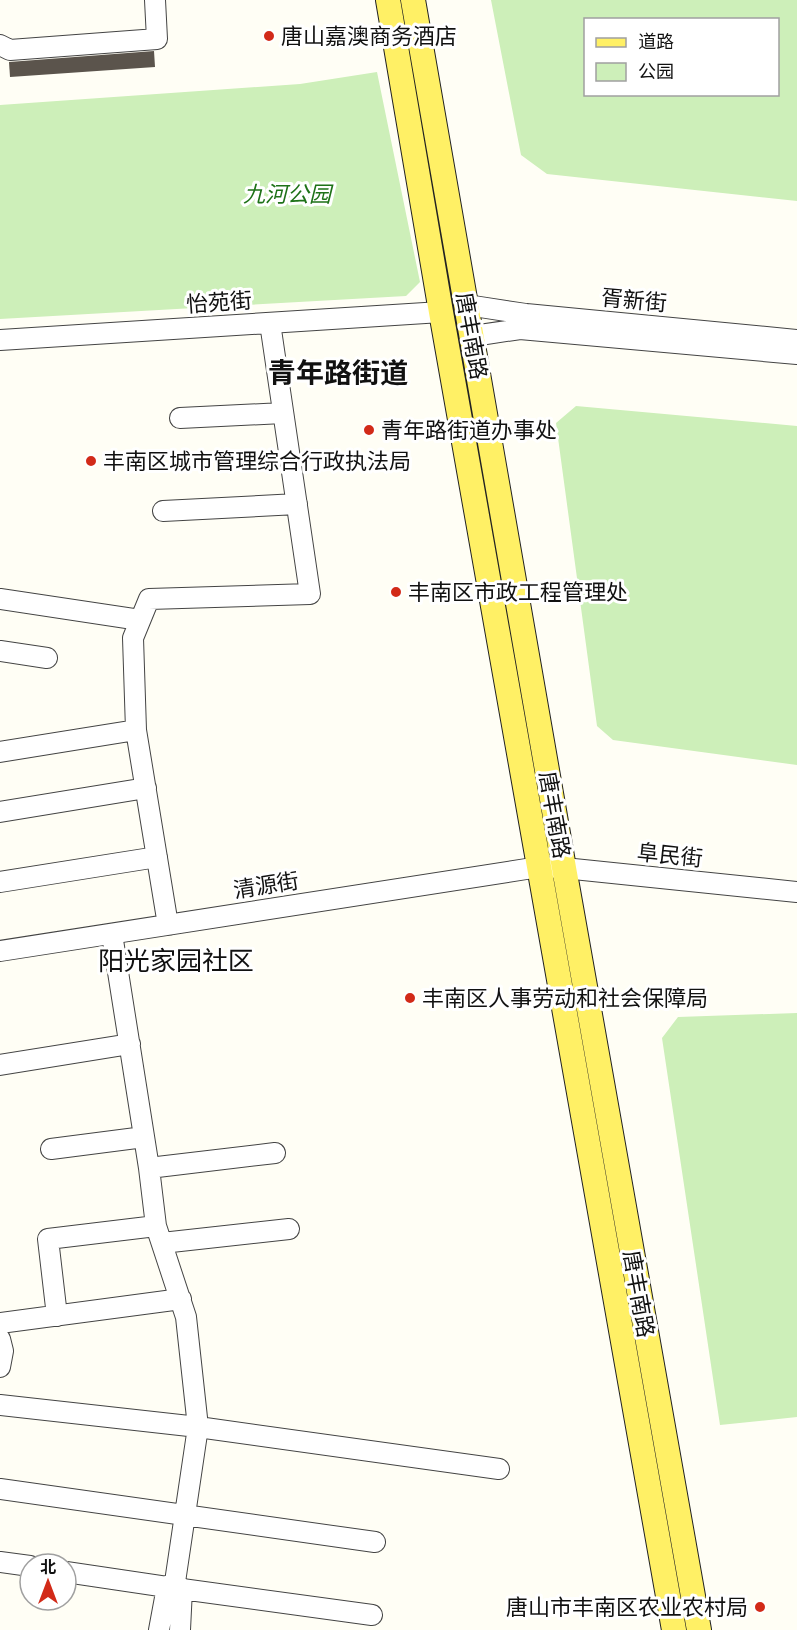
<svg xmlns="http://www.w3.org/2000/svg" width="797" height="1630" viewBox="0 0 797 1630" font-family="'Zilla Slab','Noto Sans SC',serif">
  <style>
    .green { fill: #cdefb9; fill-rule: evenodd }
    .building { fill: #5b544c }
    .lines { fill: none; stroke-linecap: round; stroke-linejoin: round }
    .minor-casing { stroke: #444; stroke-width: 22 }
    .major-casing { stroke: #222; stroke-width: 26 }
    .minor { stroke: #fff; stroke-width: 20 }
    .major { stroke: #fff065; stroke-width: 24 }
    .poi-dot { fill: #d22a18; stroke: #fff; stroke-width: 2 }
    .labels { text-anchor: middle; stroke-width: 6; stroke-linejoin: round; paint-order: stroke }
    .poi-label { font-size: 22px; fill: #111; stroke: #fff; text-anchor: start }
    .park-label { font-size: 22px; font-style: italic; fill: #1e7218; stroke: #fff }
    .street-label { font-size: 22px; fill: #111; stroke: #fff }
    .quarter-label { font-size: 26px; fill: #111; stroke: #fff }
    .district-label { font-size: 28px; font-weight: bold; fill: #111; stroke: #fff }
  </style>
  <rect width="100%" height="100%" fill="#fffef5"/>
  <path class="green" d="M491,0h306v201l-250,-27 -26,-19zM586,20h192v74h-192z
    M377,72l43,210 -14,14 -406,23v-214l300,-21z
    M576,406l221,20v339l-184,-25 -16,-14 -41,-303z
    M797,1013v404l-77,8 -58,-387 16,-21z"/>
  <path class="building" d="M154,51l1,16 -145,10 -1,-15z"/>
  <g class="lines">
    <defs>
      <path id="minor" d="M0,45l10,5 147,-11 -2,-39
        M467,305l59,9 271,26
        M473,336l47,-7 277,25
        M0,340l441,-28
        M180,418l103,-5
        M163,511l134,-7
        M0,599l140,21
        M0,651l47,7
        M136,730l-3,-92 16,-39 161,-5 -40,-271
        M0,752l136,-22 32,195
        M0,812l146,-24
        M0,882l157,-25
        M112,934l37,234 7,58 30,91 12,110 -23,155
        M0,951l539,-84 25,1 233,24
        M0,1065l130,-21
        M51,1149l93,-12
        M149,1168l126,-15
        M162,1243l127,-14
        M57,1316l-9,-77 108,-13
        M0,1323l181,-24
        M0,1339l3,12 -3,16
        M0,1405l198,22 301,42
        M0,1489l375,53
        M0,1562l30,4
        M66,1572l101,15
        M182,1589l190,26
        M159,1630l8,-43 8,-5 7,7 -2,41"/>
      <path id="major" d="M388,0l53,312 233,1318
        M413,0l151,868 135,762"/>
    </defs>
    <use href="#minor" class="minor-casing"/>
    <use href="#major" class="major-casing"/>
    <use href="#minor" class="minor"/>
    <use href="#major" class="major"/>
  </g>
  <g class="poi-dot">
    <circle cx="269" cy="36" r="6"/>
    <circle cx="369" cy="430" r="6"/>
    <circle cx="91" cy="461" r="6"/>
    <circle cx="396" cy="592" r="6"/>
    <circle cx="410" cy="998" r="6"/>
    <circle cx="760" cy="1607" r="6"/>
  </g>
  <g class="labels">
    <g class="poi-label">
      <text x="281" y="44">唐山嘉澳商务酒店</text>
      <text x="381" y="438">青年路街道办事处</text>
      <text x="103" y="469">丰南区城市管理综合行政执法局</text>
      <text x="408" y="600">丰南区市政工程管理处</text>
      <text x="422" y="1006">丰南区人事劳动和社会保障局</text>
      <text x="748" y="1615" text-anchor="end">唐山市丰南区农业农村局</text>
    </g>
    <g class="park-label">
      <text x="287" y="202">九河公园</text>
    </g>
    <g class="street-label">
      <text transform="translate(634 300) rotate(5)" y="8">胥新街</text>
      <text transform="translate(219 302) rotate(-4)" y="8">怡苑街</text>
      <text transform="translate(472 336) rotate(80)" y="8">唐丰南路</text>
      <text transform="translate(555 815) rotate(80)" y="8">唐丰南路</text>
      <text transform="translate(670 855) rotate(6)" y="8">阜民街</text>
      <text transform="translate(266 885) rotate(-9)" y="8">清源街</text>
      <text transform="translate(639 1294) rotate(80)" y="8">唐丰南路</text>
    </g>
    <g class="quarter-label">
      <text x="176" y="970">阳光家园社区</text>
    </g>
    <g class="district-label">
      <text x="338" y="383">青年路街道</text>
    </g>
  </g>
  <rect x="584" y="18" width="195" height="78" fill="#ffffff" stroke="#a0a0a0" stroke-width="1.5"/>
  <rect x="596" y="38" width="30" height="9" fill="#fff065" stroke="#a0a0a0" stroke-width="1.5"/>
  <text x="638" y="48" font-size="18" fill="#111111">道路</text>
  <rect x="596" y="63" width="30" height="18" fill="#cdefb9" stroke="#a0a0a0" stroke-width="1.5"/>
  <text x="638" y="78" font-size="18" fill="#111111">公园</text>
  <g transform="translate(48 1582)"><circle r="28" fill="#ffffff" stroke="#a0a0a0" stroke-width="1.5"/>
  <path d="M0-4.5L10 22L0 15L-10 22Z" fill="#d22a18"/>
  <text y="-9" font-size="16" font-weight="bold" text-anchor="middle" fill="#111111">北</text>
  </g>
</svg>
